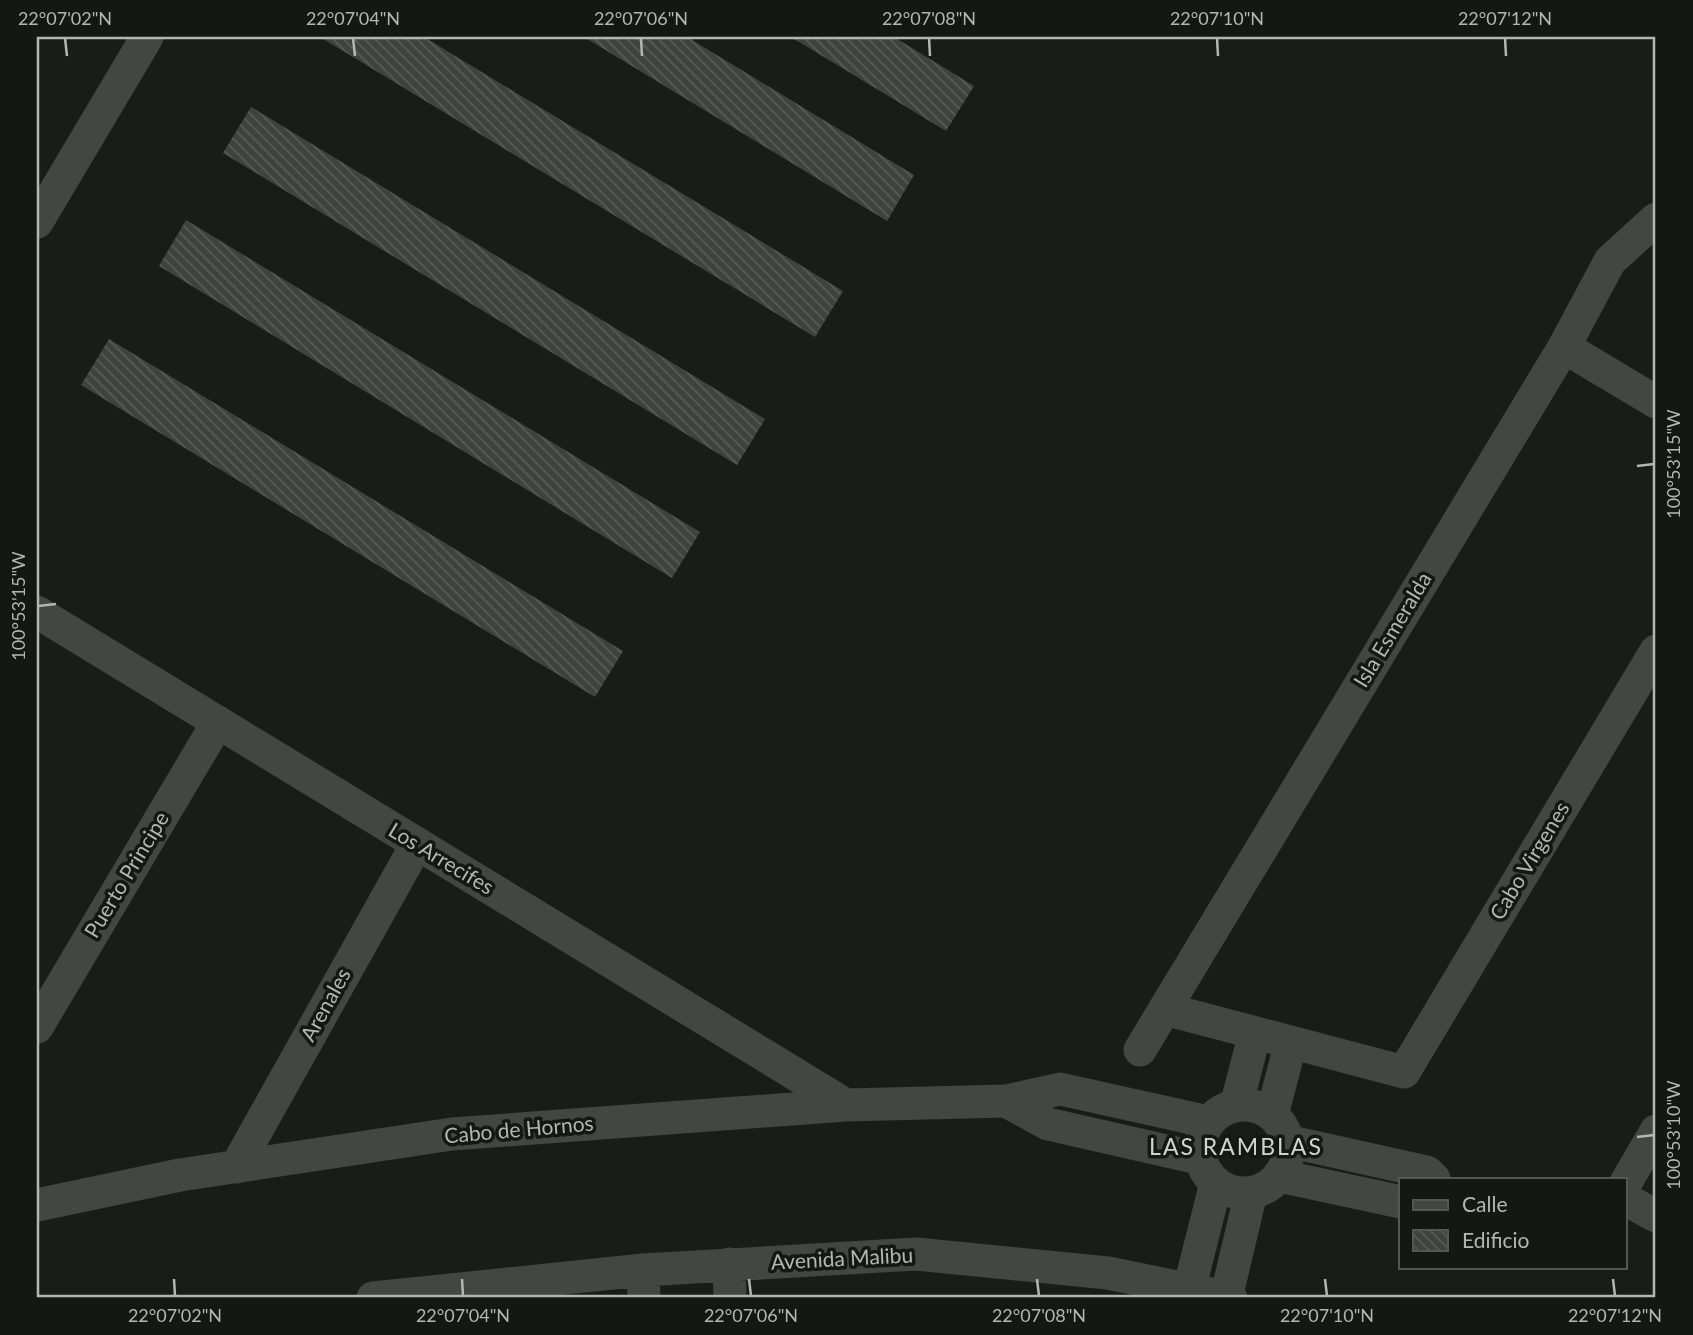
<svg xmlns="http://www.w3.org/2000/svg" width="1693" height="1335" viewBox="0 0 1693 1335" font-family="Lato,sans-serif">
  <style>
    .building { fill: url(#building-back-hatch) }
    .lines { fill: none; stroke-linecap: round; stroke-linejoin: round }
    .street { stroke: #424743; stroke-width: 33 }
    .ticks { fill: none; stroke: #afbaae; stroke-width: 2.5 }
    .labels { text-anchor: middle; stroke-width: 7; stroke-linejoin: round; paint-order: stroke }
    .street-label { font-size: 21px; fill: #afbaae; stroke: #151715 }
    .neighbourhood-label { font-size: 23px; letter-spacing: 2px; fill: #cfd6cf; stroke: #151715 }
    .neatline { fill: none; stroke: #afbaae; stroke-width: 2.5 }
    .ticks-label { font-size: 18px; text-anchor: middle; fill: #afbaae }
  </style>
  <defs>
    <pattern id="building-back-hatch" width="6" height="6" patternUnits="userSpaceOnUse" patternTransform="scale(1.75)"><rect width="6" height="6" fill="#3f4340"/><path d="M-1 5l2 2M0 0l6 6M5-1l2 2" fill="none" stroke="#585c59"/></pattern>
  </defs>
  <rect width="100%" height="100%" fill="#1a1c1a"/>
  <path class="building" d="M320,37h104l419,254 -28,46z
    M584,37h103l227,138 -27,46z
    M791,37h103l80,49 -28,45z
    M251,107l514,312 -28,46 -514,-312z
    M186,220l514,312 -28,46 -513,-312z
    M109,339l514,312 -28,46 -514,-312z"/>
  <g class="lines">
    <path class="street" d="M37,222l110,-185
      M1564,347l92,55
      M37,612l809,493
      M1165,1009l239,63 252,-421
      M37,1027l181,-305
      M1140,1050l424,-703 46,-86 46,-42
      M1200 1149a44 44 0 1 1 88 0a44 44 0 1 1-88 0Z
      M1236,1106l19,-73
      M1272,1115l19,-73
      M1287,1141l140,31 7,7
      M1202,1159l-154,-35 -42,-23 54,-12 149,33
      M236,1167l181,-323
      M1280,1176l121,26
      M1625,1184l31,-53
      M1625,1199l31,17
      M37,1205l143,-30 272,-41 394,-29 160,-4
      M729,1264l1,34
      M643,1270l1,28
      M1189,1290l27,-107
      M373,1298l270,-28 273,-16 192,19 123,25
      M1226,1298l25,-105"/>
  </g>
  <path class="ticks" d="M65,38l2,18M353,38l2,18M641,38l1,18M929,38l1,18M1217,38l1,18M1505,38l1,18M1637,466l17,-2M38,606l18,-2M1637,1137l17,-2M174,1279l1,17M462,1279l1,17M749,1279l2,17M1037,1279l2,17M1325,1279l2,17M1613,1279l2,17"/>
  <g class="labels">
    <g class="street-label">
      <text transform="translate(1393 630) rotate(-59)" y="7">Isla Esmeralda</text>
      <text transform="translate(441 859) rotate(31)" y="7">Los Arrecifes</text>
      <text transform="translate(1530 861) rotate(-59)" y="7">Cabo Virgenes</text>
      <text transform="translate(127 875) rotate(-59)" y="7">Puerto Principe</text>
      <text transform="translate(326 1005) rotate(-61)" y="7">Arenales</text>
      <text transform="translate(519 1130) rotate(-5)" y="7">Cabo de Hornos</text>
      <text transform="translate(842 1259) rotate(-3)" y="7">Avenida Malibu</text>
    </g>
    <g class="neighbourhood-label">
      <text x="1236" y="1155">LAS RAMBLAS</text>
    </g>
  </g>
  <rect width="1693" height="1335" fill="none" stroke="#151715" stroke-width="77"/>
  <rect x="1399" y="1178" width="228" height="91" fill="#151715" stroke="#535852" stroke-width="2"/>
  <rect x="1413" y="1200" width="35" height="10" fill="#424743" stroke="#535852" stroke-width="2"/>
  <text x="1462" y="1212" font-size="21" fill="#afbaae">Calle</text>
  <rect x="1413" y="1230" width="35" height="21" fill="url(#building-back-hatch)" stroke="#535852" stroke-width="2"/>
  <text x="1462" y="1248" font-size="21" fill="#afbaae">Edificio</text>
  <rect x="38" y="38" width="1616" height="1258" class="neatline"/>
  <g class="ticks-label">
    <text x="65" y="25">22°07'02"N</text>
    <text x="353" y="25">22°07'04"N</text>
    <text x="641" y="25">22°07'06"N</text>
    <text x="929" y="25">22°07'08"N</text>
    <text x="1217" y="25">22°07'10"N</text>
    <text x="1505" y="25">22°07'12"N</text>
    <text transform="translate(1674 464) rotate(-90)" y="6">100°53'15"W</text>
    <text transform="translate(19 606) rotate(-90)" y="6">100°53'15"W</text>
    <text transform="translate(1674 1135) rotate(-90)" y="6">100°53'10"W</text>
    <text x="175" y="1322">22°07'02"N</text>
    <text x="463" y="1322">22°07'04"N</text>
    <text x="751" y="1322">22°07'06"N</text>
    <text x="1039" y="1322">22°07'08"N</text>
    <text x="1327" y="1322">22°07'10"N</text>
    <text x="1615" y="1322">22°07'12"N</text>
  </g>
</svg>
